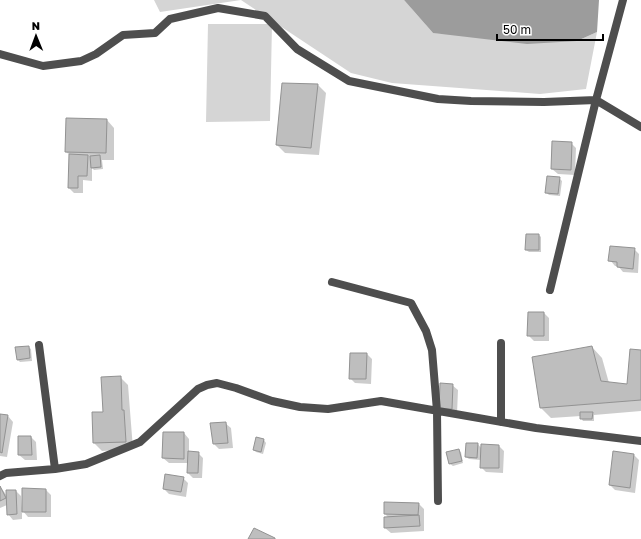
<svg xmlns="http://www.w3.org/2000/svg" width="641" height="539" viewBox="0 0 641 539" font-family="'Golos Text',sans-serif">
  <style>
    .green { fill: #d5d5d5 }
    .water { fill: #9c9c9c }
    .shadow { fill: #0003 }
    .building { fill: #bebebe; stroke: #929292 }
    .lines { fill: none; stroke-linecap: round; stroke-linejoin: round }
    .minor { stroke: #4e4e4e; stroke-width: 8 }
  </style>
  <rect width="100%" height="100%" fill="#fff"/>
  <path class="green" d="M154,0h250l29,33 144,8 20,-9 -11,57 -46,5 -148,-11 -41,-10 -110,-73 -81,12z
    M208,24h64l-2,97 -64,1z"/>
  <path class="water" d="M404,0h195l-2,32 -20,9 -50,3 -94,-11z"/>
  <path class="shadow" d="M283,84l35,1 8,8 -7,62 -34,-2 -8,-8z
    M107,120l7,8v32h-12l1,9 -9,1 -2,-2v13l-9,-1v13h-9l-5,-5 1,-33 -4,-3z
    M571,143l5,5 -1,27 -17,-1 -6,-5z
    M559,178l3,3 -2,15 -11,-1 -3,-3z
    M539,235l2,2v15h-12l-3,-2z
    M634,249l5,5 -1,19 -15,-1 -5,-6h-3l-5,-6z
    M529,313h15l5,5v23h-15l-6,-6z
    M28,347l3,2 1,12 -12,1 -2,-2z
    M592,347l10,11 7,25 19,2 13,-34v60l-47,4v6h-11l-2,-3v-2l-30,2 -10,-10z
    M367,354l5,5 -1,25 -16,-1 -5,-5z
    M120,377l8,8 5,64 -31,2 -8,-8z
    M452,385l6,5 -1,24 -11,-1z
    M0,415l8,1 5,6 -6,35 -7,-1z
    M225,423l6,5 2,20 -14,1 -5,-5z
    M184,433l5,6v13l9,1 5,5 -1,20h-9l-5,-5 1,-10h-20l-6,-5z
    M31,437l5,5 1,18h-12l-6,-5z
    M264,440l2,3 -3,11 -7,-2 -2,-2z
    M478,444l3,4 18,-2 5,5 -1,22 -17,-1 -5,-5v-7l-12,-1 -3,-2z
    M458,450l3,2 2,11 -10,3 -3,-2z
    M614,452l20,3 5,5 -4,33 -20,-3 -5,-5z
    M183,478l5,5 -2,14 -17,-3 -5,-5z
    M0,486l7,10 9,-5 5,5 1,12h1l23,-18 5,5v22h-23l-6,-7v9l-9,1 -5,-6 -1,-9 -7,3z
    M419,504l5,5v22l-33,2 -6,-5v-10h4l-4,-4z"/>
  <path class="building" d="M282,83l36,1 -7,64 -35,-3z
    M66,118l41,1 -1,34 -41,-1z
    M552,141l20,1 -1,28 -20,-1z
    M69,154l19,1 -1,21h-9v12h-10z
    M100,155l1,12 -10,1 -1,-12z
    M547,176l13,1 -2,17 -13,-1z
    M526,234h13v16h-14z
    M610,246l25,2 -2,21 -16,-2v-5l-9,-1z
    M528,312h16v24h-17z
    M29,346l1,12 -13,2 -2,-13z
    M592,346l9,35 26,3 3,-35 11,1v50l-101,8 -8,-51z
    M350,353h17l-1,26h-17z
    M121,376l1,34h2l2,32 -33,1 -1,-31h11l-2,-35z
    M440,383l13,1 -1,25h-13z
    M580,412h13l-1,7h-12z
    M0,414l8,1 -6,38 -2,-1z
    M226,422l2,21 -15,1 -3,-21z
    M163,432h21v27l-22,-1z
    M18,436h13l1,19h-14z
    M256,437l8,2 -3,13 -8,-2z
    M466,443h12l-1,15 -12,-1z
    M481,444l18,1v23h-19z
    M459,449l3,12 -13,3 -3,-12z
    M188,451l11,1 -1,21h-11z
    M613,451l21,3 -4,34 -21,-3z
    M165,474l19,3 -3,15 -18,-3z
    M0,486l6,12 -6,3z
    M22,488l24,1v23h-24z
    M6,490h10l1,24 -10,1z
    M384,502l35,1 -1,12 -34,-1z
    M419,515l1,11 -36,2v-11z
    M254,528l21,10v1h-27z"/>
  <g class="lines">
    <path class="minor" d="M623,0l-27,100 45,27
      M0,54l43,12 38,-5 15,-7 27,-19 32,-2 15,-14 48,-11 47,8 32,33 52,32 89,18 33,2 73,1 52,-2 -46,190
      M332,282l79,21 15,28 6,19 5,61 1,90
      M39,345l16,124
      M501,422v-79
      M0,476l6,-3 49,-4 31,-5 54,-22 58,-53 9,-4 10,-2 19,5 36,13 28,6 28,2 53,-8 155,27 105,13"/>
  </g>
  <g transform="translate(36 36) rotate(359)" stroke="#ffffff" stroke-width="3" paint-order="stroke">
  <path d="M0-3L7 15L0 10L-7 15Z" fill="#000000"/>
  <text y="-6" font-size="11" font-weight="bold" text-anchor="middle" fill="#000000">N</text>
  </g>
  <path d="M497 34v6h106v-6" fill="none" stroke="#000000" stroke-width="2"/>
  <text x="503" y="34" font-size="12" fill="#000000" stroke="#ffffff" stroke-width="3" paint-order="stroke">50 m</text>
</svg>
